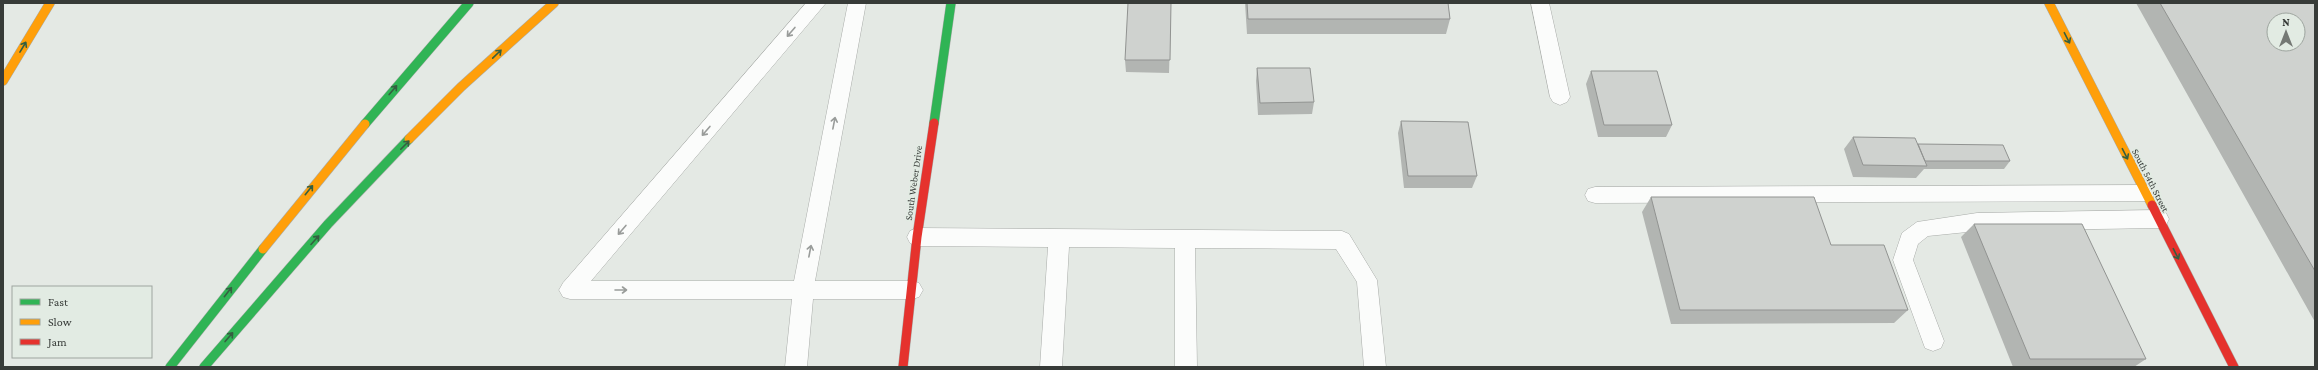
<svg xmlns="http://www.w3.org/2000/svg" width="2318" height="370" viewBox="0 0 2318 370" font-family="'Crimson Pro',serif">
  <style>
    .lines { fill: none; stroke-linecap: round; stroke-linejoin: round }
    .lane-casing { stroke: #a9aca9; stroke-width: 1 }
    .fast-casing { stroke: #a9aca9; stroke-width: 10 }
    .slow-casing { stroke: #a9aca9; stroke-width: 10 }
    .jam-casing { stroke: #a9aca9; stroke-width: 10 }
    .lane { fill: #fbfcfb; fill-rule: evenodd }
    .fast { stroke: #30b455; stroke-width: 9 }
    .slow { stroke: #ff9f0a; stroke-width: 9 }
    .jam { stroke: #e5322d; stroke-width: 9 }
    .wall { fill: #b2b5b2 }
    .building { fill: #cfd2cf; stroke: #919391; fill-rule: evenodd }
    .oneway { stroke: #999c9a }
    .oneway2 { stroke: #355f41 }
    .labels { text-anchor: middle; stroke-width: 3.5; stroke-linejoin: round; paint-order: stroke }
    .street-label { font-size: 10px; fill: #373b38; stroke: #e2ebe3 }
  </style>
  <rect width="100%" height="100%" fill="#e4e9e4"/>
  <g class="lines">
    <defs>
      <path id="lane" d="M806,3h20l-235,278h203l54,-278h18l-51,278h97l7,2 4,7 -4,7 -7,2h-99l-6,68h-22l7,-68h-222l-7,-2 -4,-7 4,-7z
        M1531,3h18l21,94 -3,5 -7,3 -7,-3 -3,-5z
        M2145,185l7,2 3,6 -3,6 -7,2 -550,2 -7,-2 -3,-6 3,-6 7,-2z
        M2159,210l7,3 3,6 -3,6 -7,3 -182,3 -49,5 -10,8 -5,16 31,81 -3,7 -8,3 -8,-3 -32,-88 9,-27 15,-11 60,-9z
        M917,228l425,3 7,3 28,46 9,87h-22l-7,-85 -21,-33 -141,-1 2,119h-22v-119l-106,-1 -7,120h-22l8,-120 -131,-1 -7,-3 -3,-6 3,-6z"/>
      <path id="fast" d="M934,123l17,-120
        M365,124l104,-121
        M170,367l93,-118
        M204,367l124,-143 81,-85"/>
      <path id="slow" d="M2049,3l103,202
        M3,81l47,-78
        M409,139l52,-52 93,-84
        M263,249l102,-125"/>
      <path id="jam" d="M2152,205l82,162
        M903,367l14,-130 17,-114"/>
    </defs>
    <use href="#lane" class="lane-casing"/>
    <use href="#fast" class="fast-casing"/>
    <use href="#slow" class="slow-casing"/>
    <use href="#jam" class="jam-casing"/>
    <use href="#lane" class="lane"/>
    <use href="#fast" class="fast"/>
    <use href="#slow" class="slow"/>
    <use href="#jam" class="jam"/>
  </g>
  <path class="wall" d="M1171,3l-2,70 -43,-1 -1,-12z
    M1245,3h203l2,16 -4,15h-199z
    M2136,3h179v319z
    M1257,68l57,34 -2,12 -54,1 -2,-34z
    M1591,71l81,54 -6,12h-68l-12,-53z
    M1401,121l76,55 -5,12h-68l-6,-55z
    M1853,137l65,7 92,17 -6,8h-80l-8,9 -63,-1 -9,-28z
    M1651,197l180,48 77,65 -14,13 -223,1 -29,-112z
    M1974,224l172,135 -12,8h-121l-52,-130z"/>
  <path class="building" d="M1128,3h43l-1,57h-45z
    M1247,3h201l2,16h-202z
    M2160,3h155v268zM2274,20h24v24h-24z
    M1257,68h53l4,34 -54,1z
    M1591,71h66l15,54h-68z
    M1401,121l67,1 9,54h-69z
    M1853,137l62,1 12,28 -64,-1z
    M1918,144l85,1 7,16h-85z
    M1651,197h163l17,48h53l24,65h-228z
    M1974,224h108l64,135h-116z"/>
  <defs><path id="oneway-shaft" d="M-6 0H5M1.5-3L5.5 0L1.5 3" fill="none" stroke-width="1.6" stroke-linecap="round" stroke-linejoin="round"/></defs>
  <g class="oneway">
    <use href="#oneway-shaft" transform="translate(791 32) rotate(131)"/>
    <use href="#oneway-shaft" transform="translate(834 123) rotate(-79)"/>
    <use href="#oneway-shaft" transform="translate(706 131) rotate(131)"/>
    <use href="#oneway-shaft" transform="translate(622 230) rotate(131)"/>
    <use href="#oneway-shaft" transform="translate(810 251) rotate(-79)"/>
    <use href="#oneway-shaft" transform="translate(621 290)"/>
  </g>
  <g class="oneway2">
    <use href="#oneway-shaft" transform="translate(2067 38) rotate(63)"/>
    <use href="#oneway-shaft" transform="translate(23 47) rotate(-59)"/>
    <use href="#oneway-shaft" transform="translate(497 54) rotate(-44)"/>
    <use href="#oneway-shaft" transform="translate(393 90) rotate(-50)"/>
    <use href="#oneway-shaft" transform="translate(405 145) rotate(-45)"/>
    <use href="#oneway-shaft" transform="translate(2125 154) rotate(63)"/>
    <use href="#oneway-shaft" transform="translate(309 190) rotate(-51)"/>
    <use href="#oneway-shaft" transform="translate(315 240) rotate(-48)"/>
    <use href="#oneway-shaft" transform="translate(2176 254) rotate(63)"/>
    <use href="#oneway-shaft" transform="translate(228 292) rotate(-52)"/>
    <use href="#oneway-shaft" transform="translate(229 337) rotate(-49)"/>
  </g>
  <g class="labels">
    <g class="street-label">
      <text transform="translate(2151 180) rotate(63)" y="4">South 54th Street</text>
      <text transform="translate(913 183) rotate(-82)" y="4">South Weber Drive</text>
    </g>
  </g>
  <rect width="2318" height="370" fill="none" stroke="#373b38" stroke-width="8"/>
  <rect x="12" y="286" width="140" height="72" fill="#e2ebe3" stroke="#9ea59f"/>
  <rect x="20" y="299" width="20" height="6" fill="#30b455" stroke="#9ea59f"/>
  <text x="48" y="306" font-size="12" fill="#373b38">Fast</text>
  <rect x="20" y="319" width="20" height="6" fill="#ff9f0a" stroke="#9ea59f"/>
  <text x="48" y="326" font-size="12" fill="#373b38">Slow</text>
  <rect x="20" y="339" width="20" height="6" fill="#e5322d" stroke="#9ea59f"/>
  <text x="48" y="346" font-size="12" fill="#373b38">Jam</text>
  <g transform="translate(2286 32)"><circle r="19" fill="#e2ebe3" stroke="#9ea59f"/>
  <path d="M0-3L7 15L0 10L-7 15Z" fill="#747874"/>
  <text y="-6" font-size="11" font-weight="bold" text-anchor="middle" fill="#373b38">N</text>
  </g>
</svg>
